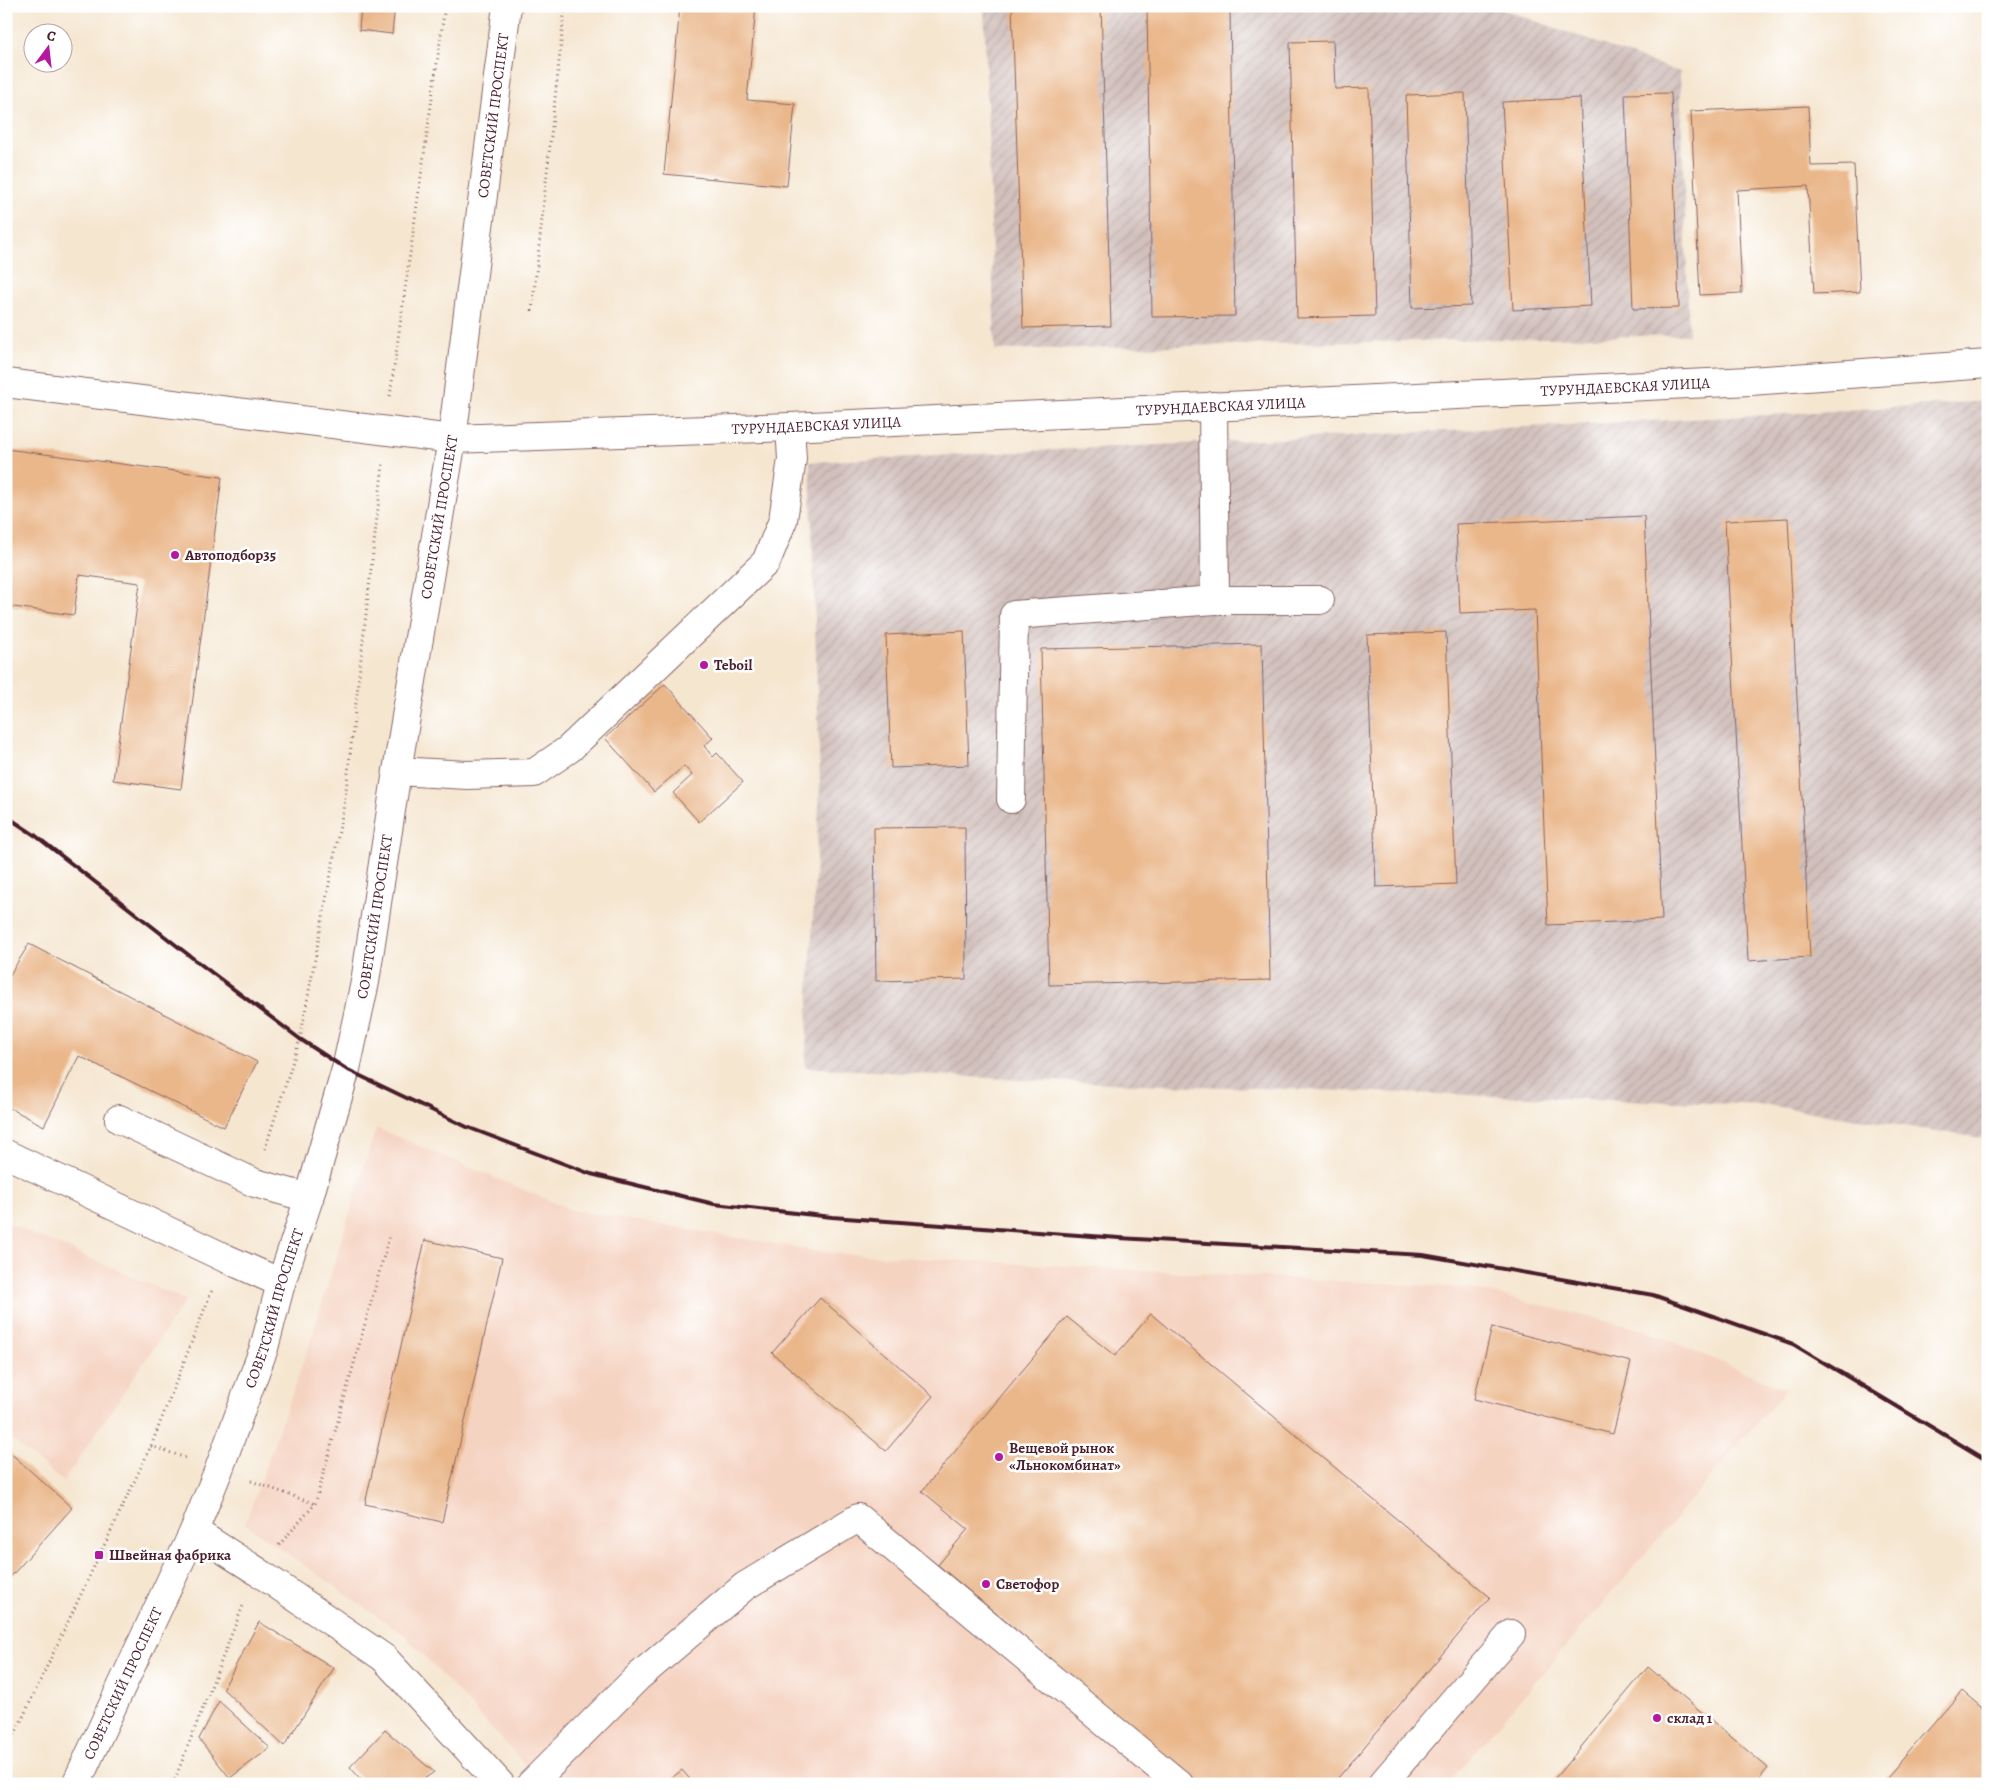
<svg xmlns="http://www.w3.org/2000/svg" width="1994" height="1790" viewBox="0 0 1994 1790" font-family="Alegreya,serif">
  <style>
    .built { fill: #f5d3c1 }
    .industrial { fill: url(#industrial-furrows) }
    .building { fill: #eab78b }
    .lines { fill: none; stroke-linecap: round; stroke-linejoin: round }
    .minor-casing { stroke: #866565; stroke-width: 30 }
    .path { stroke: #866565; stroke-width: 3; stroke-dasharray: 1 4; stroke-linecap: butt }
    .minor { stroke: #fff; stroke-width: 28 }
    .rail { stroke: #4a1f2b; stroke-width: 4 }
    .poi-dot { fill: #b5179e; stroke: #fff; stroke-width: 2 }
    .labels { text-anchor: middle; stroke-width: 5; stroke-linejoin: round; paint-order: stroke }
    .street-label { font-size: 15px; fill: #4a1f2b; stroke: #fff }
    .poi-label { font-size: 15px; font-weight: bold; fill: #4a1f2b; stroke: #fff; text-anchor: start }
  </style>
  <defs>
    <pattern id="industrial-furrows" width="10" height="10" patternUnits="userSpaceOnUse" patternTransform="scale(1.25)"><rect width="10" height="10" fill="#d1c0bc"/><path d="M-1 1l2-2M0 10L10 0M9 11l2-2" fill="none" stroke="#b5a5a2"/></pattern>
  </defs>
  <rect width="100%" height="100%" fill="#fff"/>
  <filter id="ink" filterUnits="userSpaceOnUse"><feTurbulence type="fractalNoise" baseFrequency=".02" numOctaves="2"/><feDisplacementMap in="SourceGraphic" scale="10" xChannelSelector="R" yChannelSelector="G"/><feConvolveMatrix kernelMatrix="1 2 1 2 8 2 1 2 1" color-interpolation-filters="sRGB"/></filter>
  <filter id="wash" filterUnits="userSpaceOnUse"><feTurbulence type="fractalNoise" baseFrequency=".0096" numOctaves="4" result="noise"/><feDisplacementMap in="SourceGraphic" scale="20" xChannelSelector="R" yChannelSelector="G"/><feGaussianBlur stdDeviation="1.12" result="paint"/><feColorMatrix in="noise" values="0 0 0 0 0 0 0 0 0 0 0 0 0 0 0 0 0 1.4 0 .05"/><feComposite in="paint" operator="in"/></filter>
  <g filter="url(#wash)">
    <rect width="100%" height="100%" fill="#f5e6d0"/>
    <path class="built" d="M376,1128l196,82 256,43 640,35 176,42 142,59 -338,395h-905l-137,-148 -161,-112 61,-169z
      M6,1222l180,78 -123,182 -57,-47z"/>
    <path class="industrial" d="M984,6h509l187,66 9,263 -694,15z
      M1988,401v738l-222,-34 -747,-25 -214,-13 15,-282 -10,-323 941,-46z"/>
    <g id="blocks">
      <path class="building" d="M361,6h34l-3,28 -33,-4z
        M680,6h76l-9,94 48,4 -8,82 -123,-12z
        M1012,6h89l10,320 -88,2z
        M1147,6h40v6l43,-1 5,305 -83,1z
        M1333,41l2,48 34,-1 6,228 -78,2 -7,-276z
        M1465,93l6,213 -59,2 -6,-213z
        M1671,93l8,215 -46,1 -8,-215z
        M1580,98l11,208 -78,4 -11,-208z
        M1808,106l3,60 43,-1 6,127 -46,2 -6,-108 -71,4 5,103 -42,2 -9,-184z
        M6,449l216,28 -41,312 -68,-9 27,-197 -61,-8 -5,40 -68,-9z
        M1644,516l18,404 -114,5 -13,-315 -75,3 -4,-89z
        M1788,518l22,439 -62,4 -23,-440z
        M964,631l5,134 -78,3 -5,-133z
        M1446,632l10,252 -80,3 -9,-252z
        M1262,644l8,336 -221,5 -8,-336z
        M665,684l48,54 -9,8 9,11 4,-4 26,29 -44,40 -26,-29 19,-18 -8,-9 -30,26 -49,-54z
        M965,827l1,152 -90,2 -2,-153z
        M29,944l228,118 -33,65 -145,-71 -35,70 -38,-20v-125z
        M425,1240l77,18 -60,264 -77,-18z
        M820,1298l113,98 -47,55 -114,-98z
        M1151,1314l339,283 -157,187h-133l-262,-219 30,-36 -46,-38 145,-174 48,39z
        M1492,1327l139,35 -18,72 -139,-35z
        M6,1449l66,59 -66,74z
        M259,1622l75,46 -50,78 -61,-57z
        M1648,1667l120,101 -13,16h-205z
        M1962,1691l26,22v71h-107z
        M219,1701l51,47 -40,30 -31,-39z
        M385,1730l49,42 -17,12h-52l-15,-17z
        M682,1770l12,14h-30z"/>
    </g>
  </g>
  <g filter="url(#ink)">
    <use href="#blocks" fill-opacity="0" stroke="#866565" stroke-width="1"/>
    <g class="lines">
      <defs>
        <g id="minor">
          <path id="s1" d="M6,383l446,56 338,-12 960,-46 238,-17"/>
          <path d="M1215,600h105"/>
          <path d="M397,771l70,4 67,-2 35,-24 197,-187 17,-42 9,-61 -2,-32"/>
          <path d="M1011,799l3,-184 201,-15 -2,-194"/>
          <path d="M119,1119l136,64 54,15"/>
          <path d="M6,1154l219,104 56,25"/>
          <path d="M194,1531l63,40 127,87 116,126"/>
          <path id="s2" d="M76,1784l118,-253 25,-62 45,-121 17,-65 28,-85 37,-129 19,-87 32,-211 55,-332 55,-433"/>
          <path d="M531,1784l107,-107 107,-91 113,-68 321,266"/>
          <path d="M1382,1784l129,-150"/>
        </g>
      </defs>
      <use href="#minor" class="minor-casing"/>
      <path class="path" d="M532,311l33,-305
        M390,396l55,-390
        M265,1149l35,-110 45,-240 38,-335
        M151,1446l35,12
        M251,1481l64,23
        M279,1545l36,-41 74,-267
        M6,1753l145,-307 61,-156
        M173,1784l71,-181"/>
      <use href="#minor" class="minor"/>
      <path class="rail" d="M6,816l30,20 163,127 101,76 46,30 121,58 124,47 123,30 118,13 287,21 304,17 230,40 140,49 195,117"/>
    </g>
  </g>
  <g class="poi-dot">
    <circle cx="175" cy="555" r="5"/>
    <circle cx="704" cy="665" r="5"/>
    <circle cx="999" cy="1457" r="5"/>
    <rect x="94" y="1550" width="10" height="10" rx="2.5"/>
    <circle cx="986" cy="1584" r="5"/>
    <circle cx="1657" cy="1718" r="5"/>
  </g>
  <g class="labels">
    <g class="street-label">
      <text dy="5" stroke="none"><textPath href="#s2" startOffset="1731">СОВЕТСКИЙ ПРОСПЕКТ</textPath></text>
      <text dy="5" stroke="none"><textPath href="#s1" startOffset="1624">ТУРУНДАЕВСКАЯ УЛИЦА</textPath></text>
      <text dy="5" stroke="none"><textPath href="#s1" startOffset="1219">ТУРУНДАЕВСКАЯ УЛИЦА</textPath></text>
      <text dy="5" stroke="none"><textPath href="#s1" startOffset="814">ТУРУНДАЕВСКАЯ УЛИЦА</textPath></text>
      <text dy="5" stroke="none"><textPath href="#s2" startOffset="1326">СОВЕТСКИЙ ПРОСПЕКТ</textPath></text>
      <text dy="5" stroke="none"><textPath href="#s2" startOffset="921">СОВЕТСКИЙ ПРОСПЕКТ</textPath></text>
      <text dy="5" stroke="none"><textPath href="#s2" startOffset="516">СОВЕТСКИЙ ПРОСПЕКТ</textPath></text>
      <text dy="5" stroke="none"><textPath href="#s2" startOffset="111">СОВЕТСКИЙ ПРОСПЕКТ</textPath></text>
    </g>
    <g class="poi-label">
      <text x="185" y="560">Автоподбор35</text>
      <text x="714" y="670">Teboil</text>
      <text x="1009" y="1453">Вещевой рынок<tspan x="1009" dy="17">«Льнокомбинат»</tspan></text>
      <text x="109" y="1560">Швейная фабрика</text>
      <text x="996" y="1589">Светофор</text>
      <text x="1667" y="1723">склад 1</text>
    </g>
  </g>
  <rect width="1994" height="1790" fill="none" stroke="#fff" stroke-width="25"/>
  <g transform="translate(48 48) rotate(15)"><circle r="24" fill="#ffffff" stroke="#b7a5aa"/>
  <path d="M0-4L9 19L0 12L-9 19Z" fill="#b5179e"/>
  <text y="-8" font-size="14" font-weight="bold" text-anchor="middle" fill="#4a1f2b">С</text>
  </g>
</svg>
